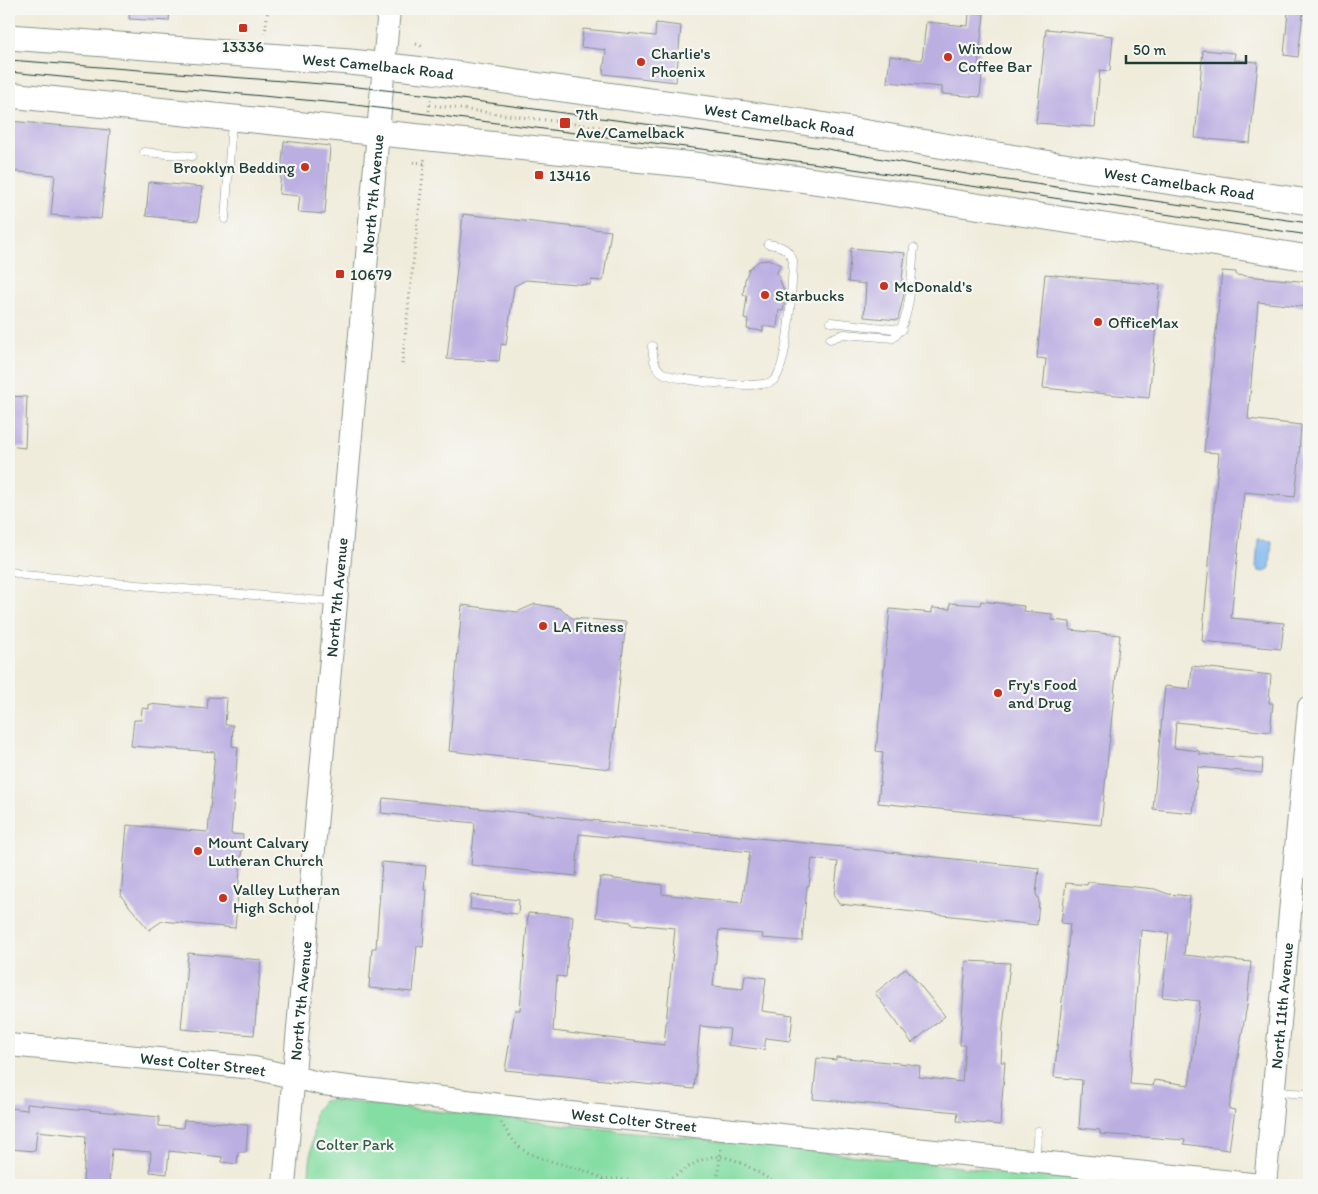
<svg xmlns="http://www.w3.org/2000/svg" width="1318" height="1194" viewBox="0 0 1318 1194" font-family="Itim,sans-serif">
  <style>
    .green { fill: #84dda2; stroke: #528d6b }
    .water { fill: #80b7ef; stroke: #507a92 }
    .building { fill: #bbafe2; fill-rule: evenodd }
    .lines { fill: none; stroke-linecap: round; stroke-linejoin: round }
    .lane-casing { stroke: #889488; stroke-width: 9 }
    .secondary-casing { stroke: #889488; stroke-width: 24 }
    .primary-casing { stroke: #889488; stroke-width: 27 }
    .path { stroke: #889488; stroke-width: 3; stroke-dasharray: 1 4; stroke-linecap: butt }
    .lane { stroke: #fff; stroke-width: 8 }
    .secondary { stroke: #fff; stroke-width: 22 }
    .primary { stroke: #fff; stroke-width: 25 }
    .tram { stroke: #1f3d34; stroke-width: 1 }
    .poi-dot { fill: #c8321e; stroke: #f6f6f2; stroke-width: 2 }
    .labels { text-anchor: middle; stroke-width: 4.5; stroke-linejoin: round; paint-order: stroke }
    .poi-label { font-size: 16px; fill: #1f3d34; stroke: #f6f6f2; text-anchor: start }
    .street-label { font-size: 16px; fill: #1f3d34; stroke: #f6f6f2 }
    .park-label { font-size: 16px; fill: #335d4a; stroke: #f6f6f2 }
  </style>
  <rect width="100%" height="100%" fill="#f6f6f2"/>
  <filter id="ink" filterUnits="userSpaceOnUse"><feTurbulence type="fractalNoise" baseFrequency=".02" numOctaves="2"/><feDisplacementMap in="SourceGraphic" scale="10" xChannelSelector="R" yChannelSelector="G"/><feConvolveMatrix kernelMatrix="1 2 1 2 8 2 1 2 1" color-interpolation-filters="sRGB"/></filter>
  <filter id="wash" filterUnits="userSpaceOnUse"><feTurbulence type="fractalNoise" baseFrequency=".0096" numOctaves="4" result="noise"/><feDisplacementMap in="SourceGraphic" scale="20" xChannelSelector="R" yChannelSelector="G"/><feGaussianBlur stdDeviation="1.12" result="paint"/><feColorMatrix in="noise" values="0 0 0 0 0 0 0 0 0 0 0 0 0 0 0 0 0 1.4 0 .05"/><feComposite in="paint" operator="in"/></filter>
  <g filter="url(#wash)">
    <rect width="100%" height="100%" fill="#f0ecdb"/>
    <path class="green" d="M332,1100l799,85h-823l7,-73 8,-11z"/>
    <path class="water" d="M1258,539l14,1 -2,28 -5,4 -6,-1 -3,-4z"/>
    <g id="blocks">
      <path class="building" d="M130,9h40l-1,12 -40,-2z
        M969,12l15,2 -7,60h5l-2,23 -38,-3v-7l-55,-5 3,-26 32,4 4,-38 42,4z
        M1288,12l15,1 -5,44 -14,-2z
        M656,23l25,3 -5,56 -73,-8 3,-24 -25,-3 2,-18 72,7z
        M1046,29l67,7 -3,35 -10,-1 -5,57 -59,-4z
        M1203,50l32,3 -1,7 24,2 -8,81 -55,-5z
        M9,121l101,9 -9,89 -50,-4 4,-40 -46,-4z
        M284,141l46,5 -5,68 -27,-2 2,-16 -21,-2z
        M149,182l53,5 -4,34 -52,-5z
        M463,214l148,17 -8,50 -12,-1 -1,5 -64,-5 -12,6 -8,59 -5,-1 -2,17 -52,-2z
        M851,248l54,5 -4,35 4,1 -7,31 -34,-3 2,-33 -18,-2z
        M770,260l11,5 -4,7 7,19h2l-3,20 -4,-1 -2,18 -14,-2v5l-16,-2 1,-9 -4,-1 3,-23 -4,-1 2,-15 4,-11 10,-8z
        M1222,271l14,1v3l73,7v25l-51,-5 -10,117 53,6 -3,46 -3,26 -51,-5 -13,126 53,5 -3,26 -79,-8 17,-188 -15,-1z
        M1045,274l115,11 -11,113 -106,-10 3,-29 -9,-1z
        M9,396l18,1 -2,51 -16,-2z
        M981,601l43,5 -1,5 29,3v6l18,2v8l50,5 -19,190 -223,-22 5,-51 -7,-1 14,-142 42,4v-5l18,1v-6l30,2z
        M535,604l24,4 13,10 54,4 -16,147 -161,-18 13,-146 55,7z
        M1192,666l79,9 -2,28h4l-3,29 -94,-10 -2,26 25,3v3l64,5 -1,14 -64,-6 -5,46 -40,-4 12,-123 25,3z
        M208,697l19,1 -2,27h8l-1,21 6,1 -7,87 12,1 -8,93 -73,-7 -13,9 -28,-34 6,-71 81,7 7,-80 -84,-6 3,-26h7l1,-12 7,1v-5l58,5z
        M383,798l656,70 -3,26 3,6 -2,25 -198,-21 -5,-8 4,-34 -26,-3 -3,27h-2l-5,55 -40,-3 1,-4 -44,-4 -6,56 30,3 2,-14 21,3 -4,33 31,4 -3,26 -24,-3 -2,12 -36,-5 2,-16 -30,-3 -6,63 -189,-19 10,-60h5l8,-97 45,3 -2,22h-2l-3,39 -9,-1 -4,55 111,14 11,-117 -44,-4v-2l-35,-5 4,-40 62,8v9l80,9 8,-51 -171,-18 -3,42 -105,-11 4,-42 -94,-10z
        M382,862l44,4 -2,24h3l-4,57 -6,-1 -4,46 -44,-4 3,-40h4z
        M1088,882l67,7 13,5 22,2 -6,59 67,7 -4,43 -18,104 6,1 -6,40 -45,-6 1,-4 -85,-6v-4l-21,-2 3,-48 -28,-3 16,-153 -9,-1 5,-40 21,2zM1141,930l28,3 -7,64 38,4 -11,84 -35,-5 -1,6 -23,-2z
        M471,895l48,5 -1,14 -48,-5z
        M188,953l73,7 -7,75 -73,-6z
        M966,961l44,2 -7,64 -2,35h4l-5,63 -43,-4 1,-9 -145,-13 4,-41 19,2v-3l73,7 11,2 -1,11 43,5 3,-37h-5z
        M906,968l39,48 -33,27 -37,-50z
        M27,1104l132,13v9l24,2 1,-8 64,5 -2,27h-8l-1,12 -15,-2v-5l-53,-6 -2,23 -17,-2 1,-20 -39,-3 -3,34 -26,-2 3,-45 -49,-5 -2,20 -26,-2v-41l18,2z"/>
    </g>
  </g>
  <g filter="url(#ink)">
    <use href="#blocks" fill-opacity="0" stroke="#889488" stroke-width="1"/>
    <g class="lines">
      <defs>
        <path id="lane" d="M144,152l48,4
          M225,219l7,-97
          M831,322l71,8
          M830,339l14,-5 49,4c19,-14 18,-66 21,-90
          M652,346c1,10 1,21 11,27 14,8 101,18 111,7 15,-15 18,-96 19,-119 -5,-13 -11,-15 -25,-17
          M9,571l14,4 312,27
          M1277,1092l32,2
          M1035,1159l3,-28"/>
        <g id="secondary">
          <path id="s1" d="M9,1045l245,23 69,16 237,28 701,73"/>
          <path id="s2" d="M284,1185l105,-1176"/>
          <path id="s3" d="M1265,1185l44,-478"/>
        </g>
        <g id="primary">
          <path id="s4" d="M9,37l341,25 83,9 370,51 254,43 252,37"/>
          <path d="M9,95l685,70 128,17 487,76"/>
        </g>
      </defs>
      <use href="#lane" class="lane-casing"/>
      <use href="#secondary" class="secondary-casing"/>
      <use href="#primary" class="primary-casing"/>
      <path class="path" d="M265,34l3,-25
        M416,44l4,1 4,4
        M430,105l238,31
        M429,111l1,-11
        M413,162l11,1
        M402,364l23,-208
        M501,1123c7,10 15,24 26,29 26,14 60,13 83,33
        M602,1179c21,-2 42,6 62,1 14,-4 25,-15 38,-20 28,-13 54,14 78,25
        M717,1185l4,-38"/>
      <use href="#lane" class="lane"/>
      <use href="#secondary" class="secondary"/>
      <use href="#primary" class="primary"/>
      <path class="tram" d="M9,60l339,26 83,9 391,53 150,27 337,48
        M9,72l338,32 472,60 490,71"/>
    </g>
  </g>
  <g class="poi-dot">
    <rect x="238" y="23" width="10" height="10" rx="2.5"/>
    <circle cx="948" cy="57" r="5"/>
    <circle cx="641" cy="62" r="5"/>
    <rect x="559" y="117" width="12" height="12" rx="2.5"/>
    <circle cx="305" cy="167" r="5"/>
    <rect x="534" y="170" width="10" height="10" rx="2.5"/>
    <rect x="335" y="269" width="10" height="10" rx="2.5"/>
    <circle cx="884" cy="286" r="5"/>
    <circle cx="765" cy="295" r="5"/>
    <circle cx="1098" cy="322" r="5"/>
    <circle cx="543" cy="626" r="5"/>
    <circle cx="998" cy="693" r="5"/>
    <circle cx="198" cy="851" r="5"/>
    <circle cx="223" cy="898" r="5"/>
  </g>
  <g class="labels">
    <g class="poi-label">
      <text x="243" y="52" text-anchor="middle">13336</text>
      <text x="958" y="54">Window<tspan x="958" dy="18">Coffee Bar</tspan></text>
      <text x="651" y="59">Charlie's<tspan x="651" dy="18">Phoenix</tspan></text>
      <text x="576" y="120">7th<tspan x="576" dy="18">Ave/Camelback</tspan></text>
      <text x="295" y="173" text-anchor="end">Brooklyn Bedding</text>
      <text x="549" y="181">13416</text>
      <text x="350" y="280">10679</text>
      <text x="894" y="292">McDonald's</text>
      <text x="775" y="301">Starbucks</text>
      <text x="1108" y="328">OfficeMax</text>
      <text x="553" y="632">LA Fitness</text>
      <text x="1008" y="690">Fry's Food<tspan x="1008" dy="18">and Drug</tspan></text>
      <text x="208" y="848">Mount Calvary<tspan x="208" dy="18">Lutheran Church</tspan></text>
      <text x="233" y="895">Valley Lutheran<tspan x="233" dy="18">High School</tspan></text>
    </g>
    <g class="street-label">
      <text dy="6" stroke="none"><textPath href="#s4" startOffset="370">West Camelback Road</textPath></text>
      <text dy="6" stroke="none"><textPath href="#s4" startOffset="775">West Camelback Road</textPath></text>
      <text dy="6" stroke="none"><textPath href="#s4" startOffset="1180">West Camelback Road</textPath></text>
      <text dy="6" stroke="none"><textPath href="#s2" startOffset="995">North 7th Avenue</textPath></text>
      <text dy="6" stroke="none"><textPath href="#s2" startOffset="590">North 7th Avenue</textPath></text>
      <text dy="6" stroke="none"><textPath href="#s2" startOffset="185">North 7th Avenue</textPath></text>
      <text dy="6" stroke="none"><textPath href="#s3" startOffset="180">North 11th Avenue</textPath></text>
      <text dy="6" stroke="none"><textPath href="#s1" startOffset="195">West Colter Street</textPath></text>
      <text dy="6" stroke="none"><textPath href="#s1" startOffset="630">West Colter Street</textPath></text>
    </g>
    <g class="park-label">
      <text x="355" y="1150">Colter Park</text>
    </g>
  </g>
  <rect width="1318" height="1194" fill="none" stroke="#f6f6f2" stroke-width="30"/>
  <path d="M1126 55v8h120v-8" fill="none" stroke="#1f3d34" stroke-width="2.5"/>
  <text x="1133" y="55" font-size="15" fill="#1f3d34" stroke="#f6f6f2" stroke-width="4" paint-order="stroke">50 m</text>
</svg>
